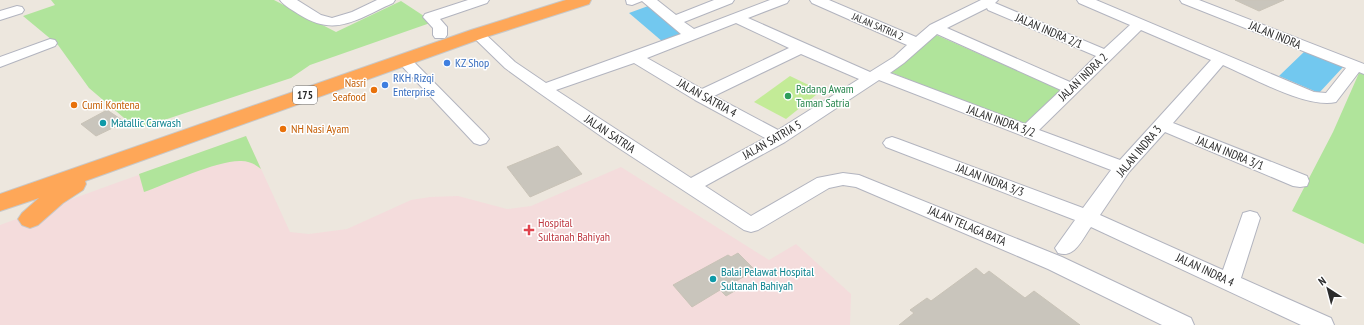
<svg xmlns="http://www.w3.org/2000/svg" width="1364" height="325" viewBox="0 0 1364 325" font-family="'PT Sans Narrow',sans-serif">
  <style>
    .medical { fill: #f4dcdc }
    .green { fill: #b0e49b }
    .pitch { fill: #c3eb97 }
    .water { fill: #72c8ef }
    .building { fill: #c9c5bc; stroke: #c9c3b7 }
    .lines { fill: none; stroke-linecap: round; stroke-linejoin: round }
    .minor-casing { stroke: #b2b4bf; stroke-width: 2 }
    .highway-casing { stroke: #c8c8c8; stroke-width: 2 }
    .minor { fill: #fff; fill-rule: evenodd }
    .highway { fill: #fea758; fill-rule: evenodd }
    .shop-dot { fill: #3f7fe0; stroke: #fff; stroke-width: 1.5 }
    .food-dot { fill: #e8710a; stroke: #fff; stroke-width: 1.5 }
    .leisure-dot { fill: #2e9e5b; stroke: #fff; stroke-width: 1.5 }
    .culture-dot { fill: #0f9aa8; stroke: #fff; stroke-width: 1.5 }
    .health-dot { fill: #e0444e; stroke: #fff; stroke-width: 1.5 }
    .labels { text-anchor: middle; stroke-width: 3; stroke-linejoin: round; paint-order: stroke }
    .far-street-label { font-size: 10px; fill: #2c2c2c; stroke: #fff }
    .shield { fill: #fff; stroke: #6b6b6b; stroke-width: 1 }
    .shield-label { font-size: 11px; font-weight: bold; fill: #2c2c2c }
    .street-label { font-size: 12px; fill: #2c2c2c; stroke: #fff }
    .shop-label { font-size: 12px; fill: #366cbe; stroke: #fff; text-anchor: start }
    .food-label { font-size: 12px; fill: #c56008; stroke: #fff; text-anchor: start }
    .leisure-label { font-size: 12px; fill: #27864d; stroke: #fff; text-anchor: start }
    .culture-label { font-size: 12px; fill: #0d838f; stroke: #fff; text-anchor: start }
    .health-label { font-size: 12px; fill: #be3a42; stroke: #fff; text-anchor: start }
  </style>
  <rect width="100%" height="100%" fill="#ede7de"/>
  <path class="medical" d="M246,136l44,96 19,2 38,-5 64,-29 19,-3 28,-1 49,13 24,-3 90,-39 148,93 27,-16 55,50 -1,31h-850v-100z"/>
  <path class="green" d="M51,0h223l62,32 65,-31 32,21 -123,43 -19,13 -154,51 -48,-41 -31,-43 -35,-29 32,-11z
    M934,34l127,56 -36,36 -140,-56z
    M1359,73l5,1v170l-72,-33 41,-79z
    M246,136l15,33c-6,-5 -12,-8 -20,-8 -23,-1 -74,23 -97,31l-5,-18z"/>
  <path class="pitch" d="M790,76l31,15 -35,28 -32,-17z"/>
  <path class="water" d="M651,5l35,28 -23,9 -34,-29z
    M1305,51l39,15 -25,27 -40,-17z"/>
  <path class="building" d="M1235,0h49l-25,11z
    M107,110l18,12 -29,14 -15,-12z
    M558,146l24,28 -52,23 -23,-30z
    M738,253l17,17 -22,13 5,6 -12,7 -6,-6 -28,17 -19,-22 55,-30 3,2z
    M976,268l8,7 5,-4 36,27 9,-7 46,34h-181l15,-12 -4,-3 17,-12 4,3z"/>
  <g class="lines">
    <defs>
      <path id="minor" d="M280,0h17l24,15 11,3 20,-6 25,-12h18l-2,3c-34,15 -57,35 -93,12 -6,-4 -16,-9 -20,-15z
        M468,0h21l-2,3 -47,16 7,8v8l-2,3h-10l-2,-3v-7l-10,-11 2,-3z
        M626,0h31l19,15 38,-15h20l-2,3 -48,19 10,7 76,-29h19l-2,3 -39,15 122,54 24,-15 13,-12 -95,-42 -2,-3h19l87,37 14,-12 51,-25h17l-3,3 109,46 26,-24 -51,-22 -2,-3h19l218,92 12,1 20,-25 -164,-65 -2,-3h19l165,64v10l-5,-2 -23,30c-29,7 -85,-25 -113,-37l-50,58 134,53 2,5 -2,5 -7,1 -7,-1 -128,-54 -36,40 -29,43 123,55 20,-57 7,-2 7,2 3,5 -19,60 90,40 3,7h-33l-210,-98c-9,12 -16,32 -33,26l-3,-5 20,-28 -189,-73 -3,-4 3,-4 6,-2 6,2 185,69 28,-38 -232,-90 -94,62 -80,44 46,30 66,-38 26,-5 16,2 203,82 129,61 3,7h-32l-114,-56 -192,-82 -13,-2 -14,3 -71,42 -7,2 -7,-2 -136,-89 -70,-49 -33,-24 -35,-34 2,-3h10l33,31 31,21 135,-49 -39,-33 -10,4 -5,-1zM987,8l1,2 108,46 -26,26 -123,-54zM736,23l53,25 -87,41 -55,-31zM1141,30l70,30 -91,100 -81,-30zM937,34l124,56 -36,34 -135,-51 14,-10zM801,54l58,25 -81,51 -64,-34zM634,63l61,37 70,38 -74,40 -135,-88z
        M17,6l5,1 2,3 -2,3 -22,7v-9z
        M50,39l5,1 2,3 -2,3 -55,21v-10z
        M404,55l5,2 77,78 3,4 -3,4 -6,2 -6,-2 -75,-80 -3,-3 3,-3z"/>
      <path id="highway" d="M566,0h25l-2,4 -106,34 -398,143 1,3 -3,6 -20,13 -25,22 -8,3 -8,-3 -4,-6 4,-6 17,-15 -39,13v-17l471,-164z"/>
    </defs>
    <use href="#minor" class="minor-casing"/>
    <use href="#highway" class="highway-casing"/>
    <use href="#minor" class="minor"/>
    <use href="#highway" class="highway"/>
  </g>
  <g class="shop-dot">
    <circle cx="447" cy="63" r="4"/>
    <circle cx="385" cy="85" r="4"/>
  </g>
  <g class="food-dot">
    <circle cx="374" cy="90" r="4"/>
    <circle cx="74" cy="105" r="4"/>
    <circle cx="283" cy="129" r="4"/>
  </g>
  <circle class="leisure-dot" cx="788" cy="96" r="4"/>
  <g class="culture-dot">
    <circle cx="103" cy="123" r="4"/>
    <circle cx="713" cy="279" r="4"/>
  </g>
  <path class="health-dot" d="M527 224h4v4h4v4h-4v4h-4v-4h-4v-4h4z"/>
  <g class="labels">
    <g class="far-street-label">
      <text transform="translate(878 26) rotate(23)" y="4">JALAN SATRIA 2</text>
    </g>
    <rect class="shield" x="293" y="86" width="24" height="18" rx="3"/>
    <g class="shield-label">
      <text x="305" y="99">175</text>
    </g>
    <g class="street-label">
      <text transform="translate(1049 31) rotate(23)" y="4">JALAN INDRA 2/1</text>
      <text transform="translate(1275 35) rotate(22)" y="4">JALAN INDRA</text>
      <text transform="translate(1083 77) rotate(-44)" y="4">JALAN INDRA 2</text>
      <text transform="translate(707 98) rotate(29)" y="4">JALAN SATRIA 4</text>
      <text transform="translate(1001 121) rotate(20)" y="4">JALAN INDRA 3/2</text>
      <text transform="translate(610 134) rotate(34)" y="4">JALAN SATRIA</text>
      <text transform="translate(772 140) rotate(-30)" y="4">JALAN SATRIA 5</text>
      <text transform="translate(1139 151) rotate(-50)" y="4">JALAN INDRA 3</text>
      <text transform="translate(1230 153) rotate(22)" y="4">JALAN INDRA 3/1</text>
      <text transform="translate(990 180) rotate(21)" y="4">JALAN INDRA 3/3</text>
      <text transform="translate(967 226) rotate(23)" y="4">JALAN TELAGA BATA</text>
      <text transform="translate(1205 270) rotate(25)" y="4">JALAN INDRA 4</text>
    </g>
    <g class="shop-label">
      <text x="455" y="67">KZ Shop</text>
      <text x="393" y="82">RKH Rizqi<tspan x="393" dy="14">Enterprise</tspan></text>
    </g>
    <g class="food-label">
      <text x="366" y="87" text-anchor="end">Nasri<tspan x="366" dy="14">Seafood</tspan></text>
      <text x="82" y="109">Cumi Kontena</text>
      <text x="291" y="133">NH Nasi Ayam</text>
    </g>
    <g class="leisure-label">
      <text x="796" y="93">Padang Awam<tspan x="796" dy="14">Taman Satria</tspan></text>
    </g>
    <g class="culture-label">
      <text x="111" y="127">Matallic Carwash</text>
      <text x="721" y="276">Balai Pelawat Hospital<tspan x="721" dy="14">Sultanah Bahiyah</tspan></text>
    </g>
    <g class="health-label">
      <text x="538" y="227">Hospital<tspan x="538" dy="14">Sultanah Bahiyah</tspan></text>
    </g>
  </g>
  <g transform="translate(1328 289) rotate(324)" stroke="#ffffff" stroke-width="3" paint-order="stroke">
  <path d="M0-3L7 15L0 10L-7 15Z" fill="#2c2c2c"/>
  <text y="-6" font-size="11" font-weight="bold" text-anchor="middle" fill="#2c2c2c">N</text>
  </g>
</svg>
